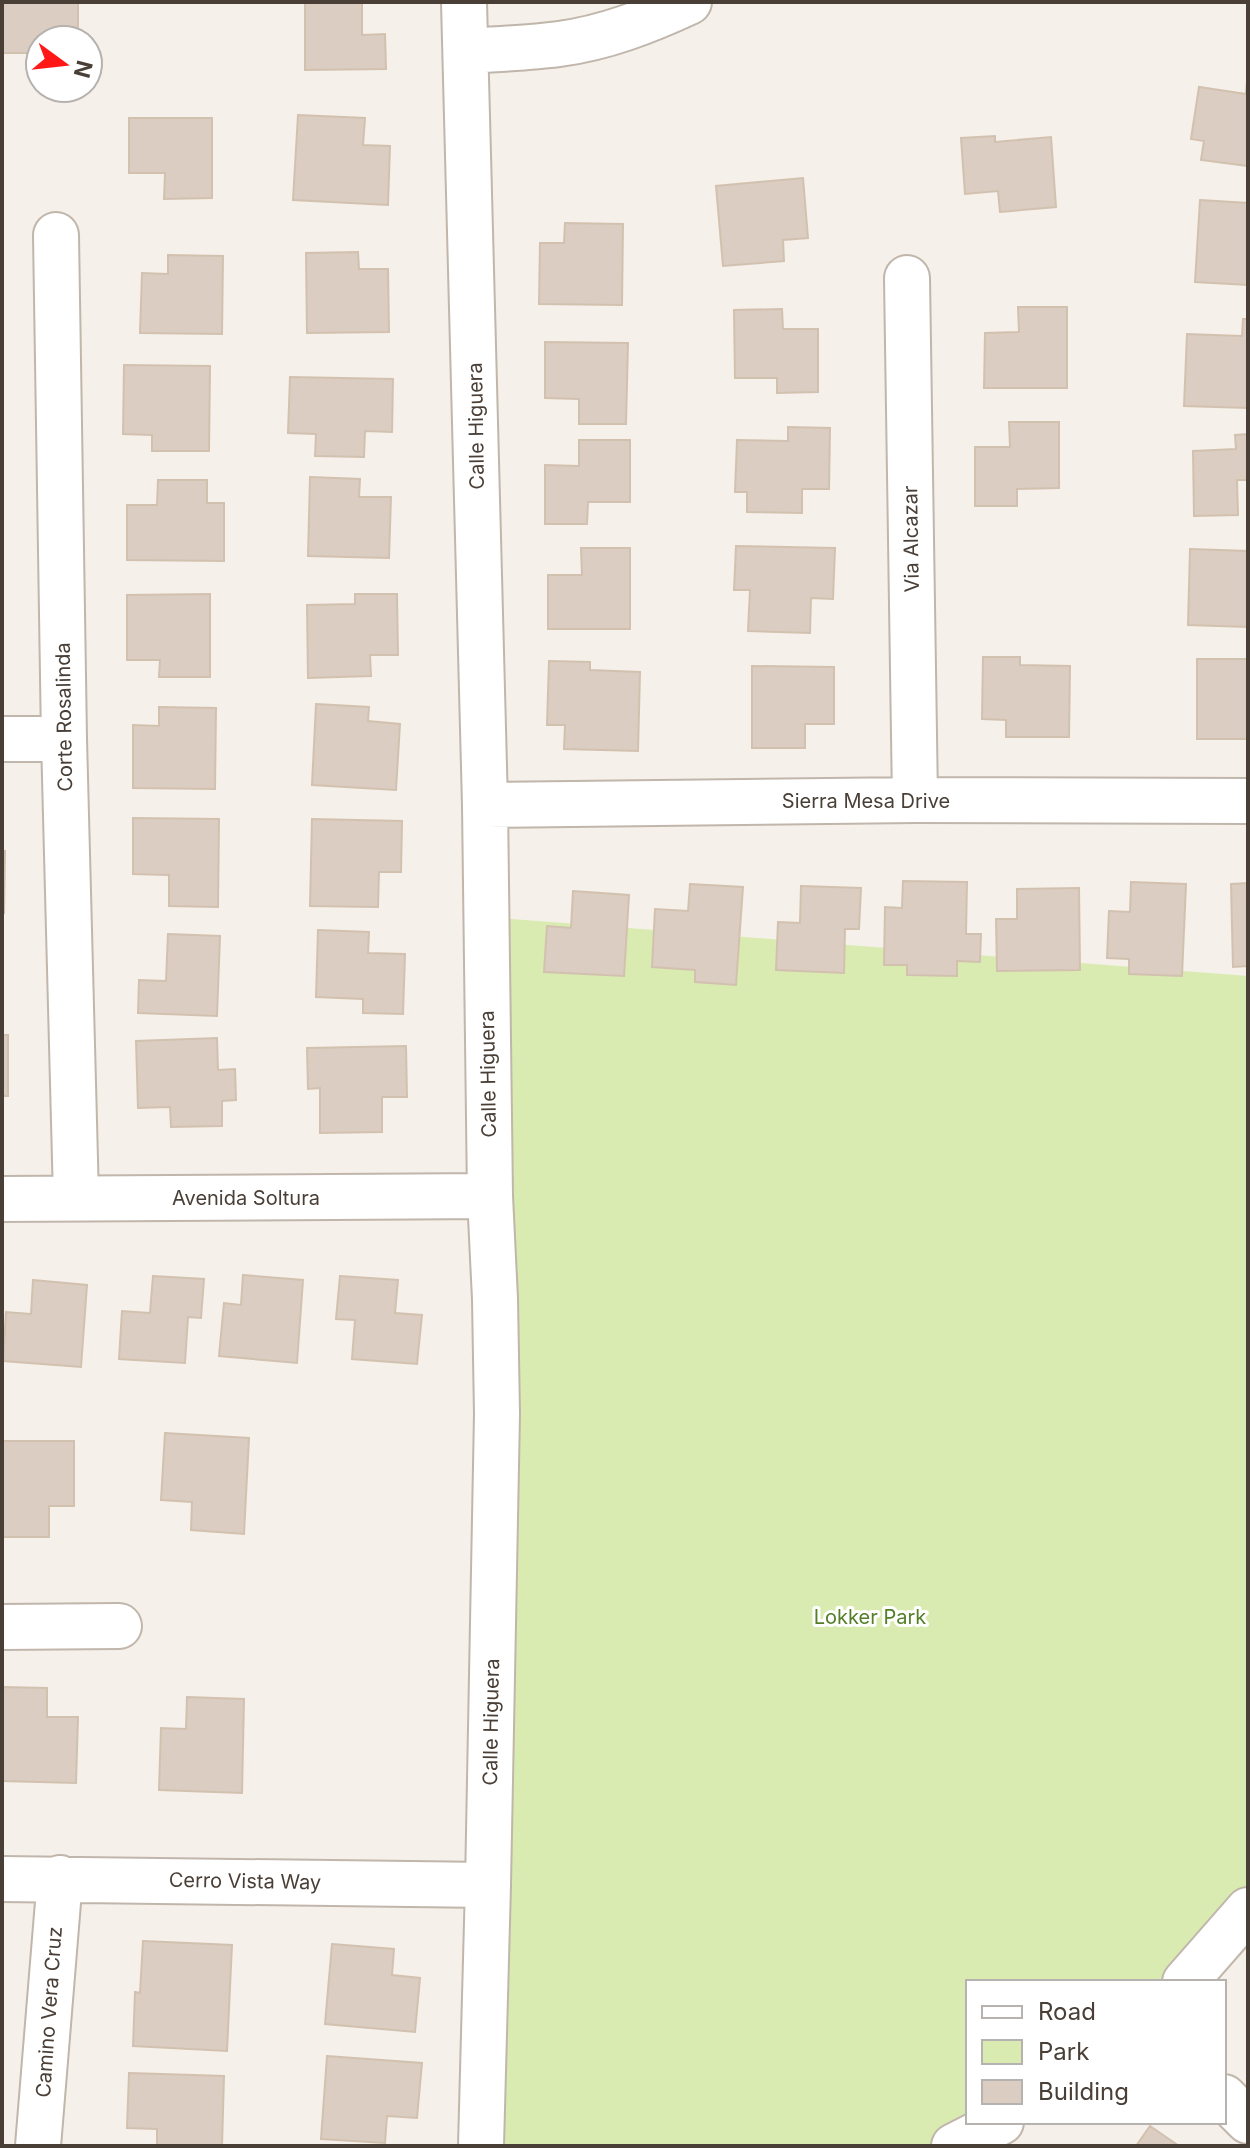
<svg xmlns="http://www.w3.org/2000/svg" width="1250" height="2148" viewBox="0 0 1250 2148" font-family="Inter,sans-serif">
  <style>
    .green { fill: #d9ebb0 }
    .building { fill: #dbcdc1; stroke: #d3c1b0; stroke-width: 2 }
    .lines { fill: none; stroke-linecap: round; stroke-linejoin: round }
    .minor-casing { stroke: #c1b6ab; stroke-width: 48 }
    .minor { stroke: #fff; stroke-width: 44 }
    .labels { text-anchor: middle; stroke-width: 6; stroke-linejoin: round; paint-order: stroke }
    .street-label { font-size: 20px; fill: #493f37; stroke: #fff }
    .park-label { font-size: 20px; fill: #547f26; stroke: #fff }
  </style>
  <rect width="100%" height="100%" fill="#f5f0e9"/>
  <path class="green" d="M486,917l762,59v934l-63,72h-217v140l-14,24h-473z"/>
  <path class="building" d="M2,2h76v38h-38v13h-38z
    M305,2h57v33l23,-1 1,35 -81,1z
    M1247,81l1,85 -47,-6 3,-19 -13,-2 8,-52 47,7z
    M298,115l67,3 -2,27 27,1 -2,59 -95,-5z
    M129,118h83v80l-48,1 1,-26h-36z
    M995,136v6l56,-5 5,70 -56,5 -2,-21 -33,3 -4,-56z
    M803,178l5,60 -25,2 1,21 -61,5 -7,-80z
    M1200,200l48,3v82l-53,-3z
    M565,223l58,1 -1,81 -83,-1 1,-61h24z
    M358,252l1,17h29l1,63 -82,1 -1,-80z
    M168,255l55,1 -1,78 -82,-1 2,-60 26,1z
    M1018,307h49v81h-83l1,-55 34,-1z
    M782,309l1,20h35v63l-41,1v-15h-42l-1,-68z
    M1243,319h5v89l-64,-2 3,-72 55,2z
    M545,342l83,1 -2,81h-47v-25l-34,-1z
    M124,365l86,1 -1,85h-57v-16l-29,-1z
    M290,377l103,2 -1,53 -27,-1 -1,26 -49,-1 1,-22 -28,-1z
    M1009,422h50v66l-42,1v17h-42v-59h35z
    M788,427l42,1 -1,61h-27v24l-55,-1v-20h-12l2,-52 51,1z
    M1248,434v46h-11l1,35 -44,1 -1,-65 43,-2 -1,-14z
    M579,440h51v62h-42l-1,22h-42v-59l34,1z
    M310,477l50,2 -1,18h32l-2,61 -81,-2z
    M158,480h49v23h17v58l-97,-1v-55h30z
    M736,546l99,2 -2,51 -22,-1 -1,35 -62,-2 2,-41h-16z
    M581,548h49v81h-82v-54h34z
    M1190,549l58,2v76l-60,-2z
    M210,594v83h-51l1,-17h-33v-65z
    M355,594h42l1,61h-28l1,21 -63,2 -1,-73 48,-1z
    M983,657h37v8l50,1 -1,71h-63v-17l-24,-1z
    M1197,659h51v80h-51z
    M549,661l41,1v8l50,2 -2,79 -74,-2 1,-24h-18z
    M752,666l82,1v57h-29v24h-53z
    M316,704l53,3 -1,14 32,3 -4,66 -84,-5z
    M159,707l57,1 -1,81 -82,-1v-63l26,1z
    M133,818l86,1 -1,88 -49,-1v-31l-36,-1z
    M312,819l90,2 -1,51h-22l-1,35 -68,-1z
    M2,851h3l-1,62h-2z
    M903,881l64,1 -1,52h15l-1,28 -23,-1v15l-50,-1v-10h-23l1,-58 17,1z
    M1131,882l55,2 -4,92 -53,-2v-15l-22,-1 2,-47 21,1z
    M1248,883v83l-15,1 -2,-83z
    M690,884l53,3 -7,98 -41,-3v-12l-43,-3 3,-58 33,2z
    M801,886l60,2 -2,41h-14l-1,44 -68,-3 2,-48 22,1z
    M1079,888l1,82 -83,1 -1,-52h21v-30z
    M573,891l56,4 -5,81 -80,-4 3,-46 24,2z
    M318,930l51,2 -1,21 37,1 -2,60 -40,-1v-14l-47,-2z
    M168,934l52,2 -3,80 -79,-3 1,-33 27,1z
    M2,1035h6v61h-6z
    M217,1038l1,32 17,-1 1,31 -14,1v25l-51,1 -1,-20 -32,1 -2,-67z
    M406,1046l1,51h-25v35l-62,1v-45l-12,1 -1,-41z
    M243,1275l60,5 -6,83 -78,-7 5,-53 17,2z
    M153,1276l51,3 -3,39 -13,-1 -3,46 -66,-4 3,-48 28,2z
    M340,1276l58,4 -3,33 27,2 -5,49 -65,-5 3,-39 -19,-1z
    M33,1280l54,5 -6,82 -78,-6 3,-49 25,2z
    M165,1433l84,5 -5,96 -53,-4 1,-28 -31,-2z
    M2,1441h72v65h-25v31h-47z
    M2,1687l45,1v29h31l-2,66 -74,-2z
    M187,1697l57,2 -2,94 -83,-3 2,-62 25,1z
    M143,1941l89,4 -5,106 -94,-5 2,-54 5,1z
    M332,1944l62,5 -2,26 28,3 -5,54 -90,-8z
    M327,2056l95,7 -5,55 -30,-2 -2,27 -64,-4z
    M129,2073l95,3 -2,70h-65v-17l-30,-1z
    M1150,2126l29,20h-43z"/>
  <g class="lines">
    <defs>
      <path id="minor" d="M464,2l21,803 5,391 5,103 2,115 -9,471 -7,261
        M467,51c30,-2 62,-3 92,-7 46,-6 89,-23 130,-42
        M56,235l8,504 12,459
        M907,278l8,522
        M2,739h62
        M485,805l430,-5 333,1
        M2,1199l488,-3
        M2,1627l117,-1
        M2,1879l486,6
        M1185,1982l63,-72
        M1224,2097l24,24
        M38,2146l22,-268
        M954,2146l47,-24"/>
    </defs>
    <use href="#minor" class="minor-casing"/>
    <use href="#minor" class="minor"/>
  </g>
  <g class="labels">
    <g class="street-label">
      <text transform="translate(476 426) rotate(-91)" y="7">Calle Higuera</text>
      <text transform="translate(911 539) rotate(-91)" y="7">Via Alcazar</text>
      <text transform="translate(64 717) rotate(-91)" y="7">Corte Rosalinda</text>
      <text x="866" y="808">Sierra Mesa Drive</text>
      <text transform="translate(488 1074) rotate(-91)" y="7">Calle Higuera</text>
      <text x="246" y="1205">Avenida Soltura</text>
      <text transform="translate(491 1722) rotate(-89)" y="7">Calle Higuera</text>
      <text transform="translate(245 1881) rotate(1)" y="7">Cerro Vista Way</text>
      <text transform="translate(49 2012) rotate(-86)" y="7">Camino Vera Cruz</text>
    </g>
    <g class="park-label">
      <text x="870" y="1624">Lokker Park</text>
    </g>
  </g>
  <rect width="1250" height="2148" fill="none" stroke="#493f37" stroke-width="8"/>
  <rect x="966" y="1980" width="260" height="144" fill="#ffffff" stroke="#b6b2af" stroke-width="2"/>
  <rect x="982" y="2006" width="40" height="12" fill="#ffffff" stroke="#b6b2af" stroke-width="2"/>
  <text x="1038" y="2020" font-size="24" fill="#493f37">Road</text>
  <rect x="982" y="2040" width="40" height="24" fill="#d9ebb0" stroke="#b6b2af" stroke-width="2"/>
  <text x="1038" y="2060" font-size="24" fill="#493f37">Park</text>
  <rect x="982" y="2080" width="40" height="24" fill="#dbcdc1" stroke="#b6b2af" stroke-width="2"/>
  <text x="1038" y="2100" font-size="24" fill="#493f37">Building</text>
  <g transform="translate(64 64) rotate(105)"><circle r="38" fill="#ffffff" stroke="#b6b2af" stroke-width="2"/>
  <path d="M0-6L14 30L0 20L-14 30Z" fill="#ff1816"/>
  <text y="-12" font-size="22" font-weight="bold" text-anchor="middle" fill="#493f37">N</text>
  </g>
</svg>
